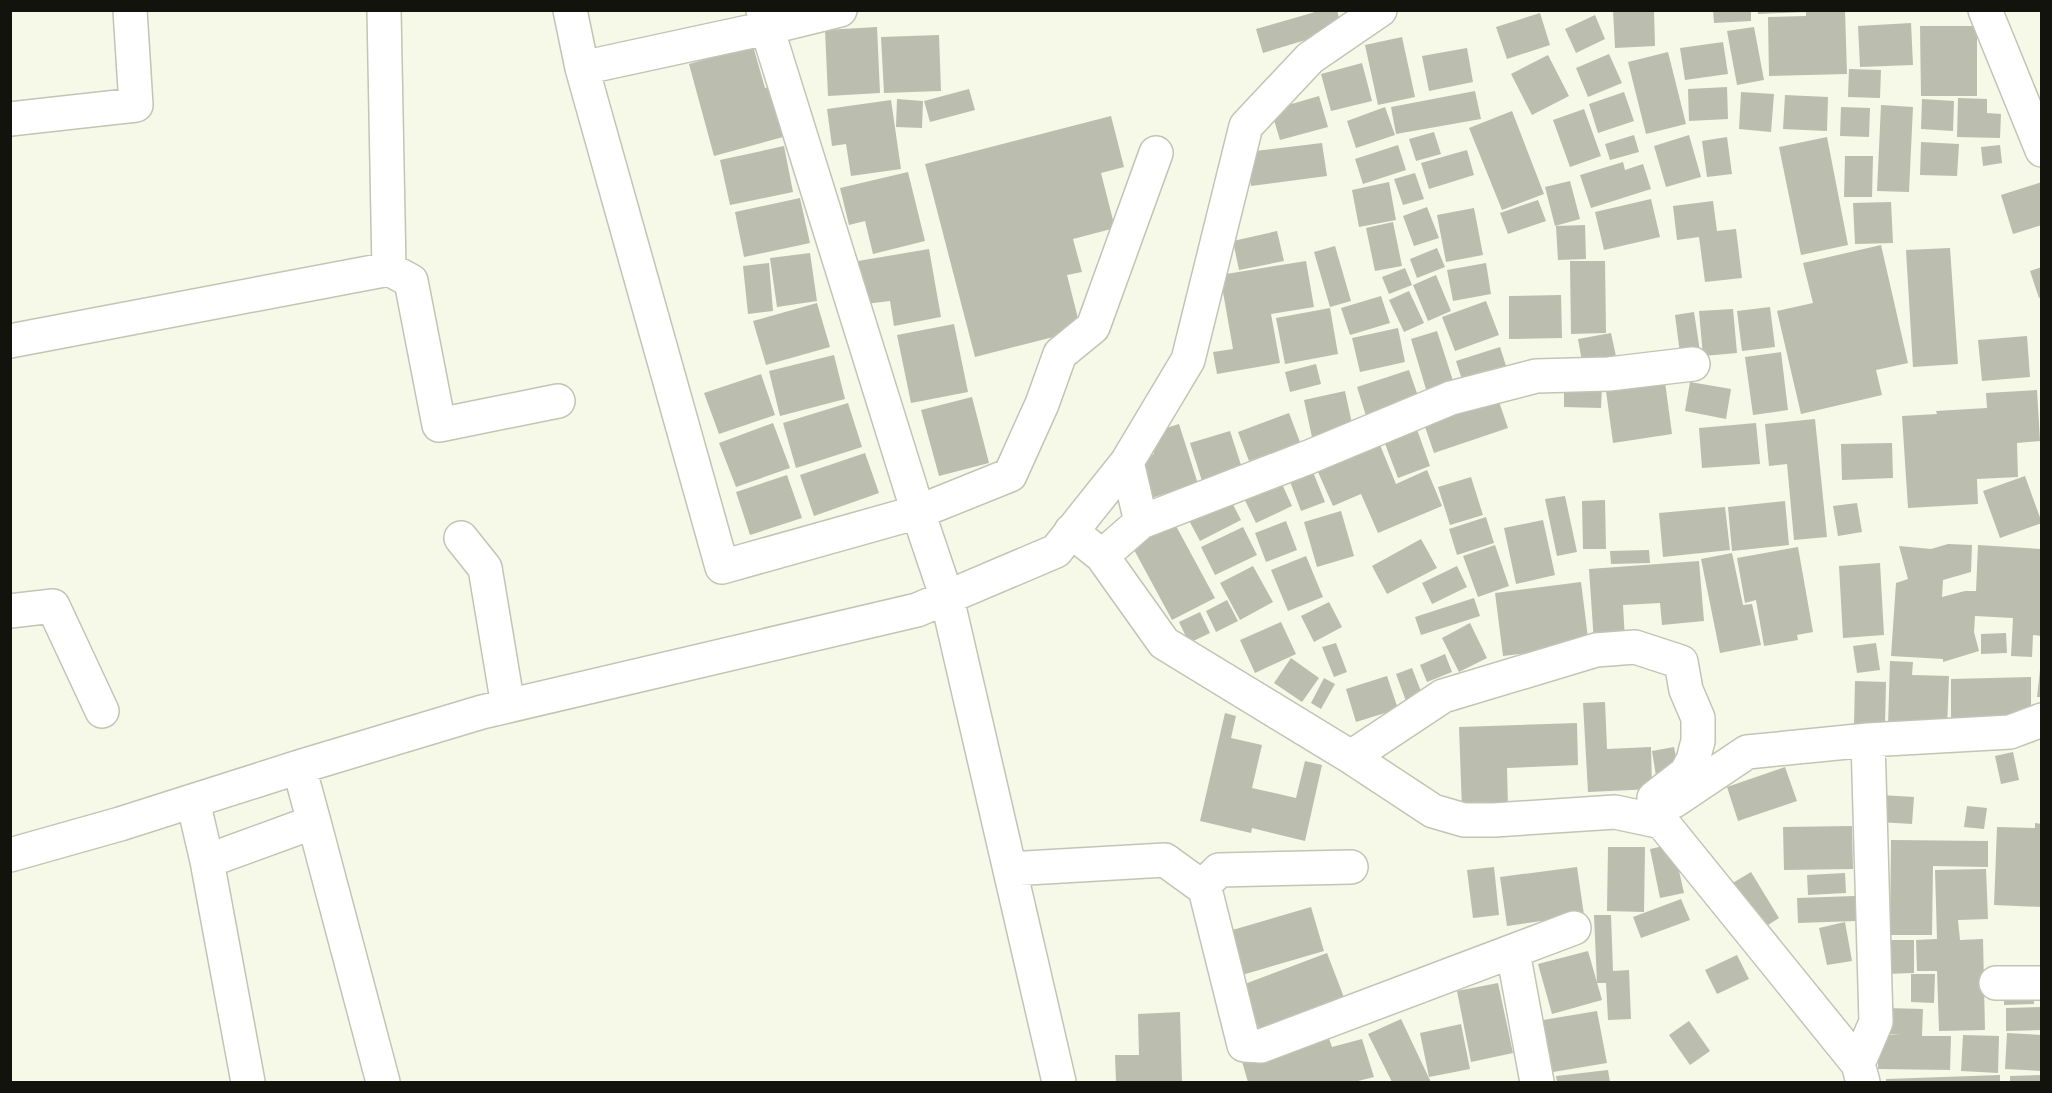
<svg xmlns="http://www.w3.org/2000/svg" width="2052" height="1093" viewBox="0 0 2052 1093" font-family="'DejaVu Sans',sans-serif">
  <style>
    .building { fill: #bbbdae }
    .lines { fill: none; stroke-linecap: round; stroke-linejoin: round }
    .minor-casing { stroke: #c2c4b4; stroke-width: 36 }
    .minor { stroke: #fff; stroke-width: 33 }
  </style>
  <rect width="100%" height="100%" fill="#f6f8e8"/>
  <path class="building" d="M1322,10h15l5,19 -79,24 -7,-24z
    M1613,10h41l1,36 -40,2z
    M1713,10h38v11l-37,2z
    M1758,10h48v2l-48,2z
    M1806,10h39l2,64 -78,2 -1,-59 38,-1z
    M1540,13l10,32 -43,14 -11,-32z
    M1595,15l10,24 -29,14 -11,-24z
    M1911,23l2,42 -53,2 -2,-41z
    M1920,26h57v70h-56z
    M877,27l3,66 -52,3 -3,-66z
    M1754,27l10,53 -27,5 -10,-54z
    M939,35l2,56 -57,2 -3,-56z
    M1402,37l13,60 -37,8 -13,-60z
    M1723,42l5,32 -43,6 -5,-32z
    M753,46l12,42 4,-1 14,50 -69,19 -25,-92z
    M1467,48l6,34 -44,9 -7,-35z
    M1668,52l18,72 -40,10 -18,-72z
    M1609,54l13,29 -34,14 -12,-29z
    M1548,55l21,41 -37,19 -21,-41z
    M1362,63l10,38 -41,10 -10,-37z
    M1849,69l32,1 -1,28 -32,-1z
    M1727,87l1,32 -39,2 -1,-32z
    M969,89l6,21 -45,12 -6,-21z
    M1475,91l6,28 -85,15 -5,-27z
    M1624,92l10,29 -36,12 -9,-29z
    M1741,92l33,2 -3,38 -32,-3z
    M1785,95l43,2 -1,34 -44,-2z
    M1319,96l9,31 -48,13 -9,-30z
    M1958,98l29,1v14l14,1 -1,24 -43,-1z
    M897,99l26,2 -1,27 -26,-1z
    M1922,99l32,2 -1,30 -32,-2z
    M891,100l10,69 -50,7 -5,-32 -14,2 -5,-37z
    M1881,105l32,2 -4,85 -32,-1z
    M1385,107l10,28 -39,13 -9,-27z
    M1841,107l29,1 -1,29 -29,-1z
    M1584,109l17,47 -31,11 -17,-47z
    M1512,111l32,83 -42,16 -33,-82z
    M1111,116l13,51 -23,6 14,55 -42,11 9,33 -15,3 14,55 -106,27 -50,-193z
    M1434,132l7,22 -25,7 -7,-22z
    M1634,135l5,17 -29,8 -5,-16z
    M1689,135l12,42 -35,10 -12,-41z
    M1727,137l5,37 -25,3 -5,-36z
    M1827,137l21,108 -47,10 -22,-108z
    M1921,142l38,2 -2,32 -37,-1z
    M1322,143l5,33 -76,10 -4,-34z
    M1398,145l8,25 -43,14 -8,-25z
    M2000,145l2,18 -19,3 -2,-19z
    M784,146l9,46 -63,13 -10,-45z
    M1467,150l7,25 -45,14 -8,-26z
    M1845,156h28l-1,41h-28z
    M1623,162l2,8 18,-6 8,25 -60,19 -11,-33z
    M908,172l17,69 -52,13 -8,-33 -16,4 -9,-37z
    M1415,173l9,26 -21,6 -9,-26z
    M1570,181l10,38 -25,7 -10,-39z
    M1389,182l7,38 -37,7 -7,-37z
    M2042,182v43l-29,9 -12,-39z
    M800,198l10,45 -66,14 -9,-45z
    M1651,199l9,38 -56,13 -9,-38z
    M1538,200l8,21 -38,13 -8,-21z
    M1713,201l4,30 19,-2 6,49 -37,4 -6,-45 -22,3 -4,-34z
    M1891,202l2,41 -38,1 -2,-41z
    M1427,207l12,31 -25,8 -11,-30z
    M1474,208l9,47 -37,7 -9,-47z
    M1393,222l9,44 -27,5 -9,-43z
    M1585,225l1,34 -28,1 -2,-34z
    M1277,231l7,30 -45,9 -6,-29z
    M1881,245l27,118 -32,7 6,25 -81,19 -24,-103 36,-8 -10,-40z
    M1335,246l16,55 -21,6 -16,-55z
    M1437,248l8,19 -28,11 -7,-19z
    M1950,248l8,116 -45,3 -7,-117z
    M929,249l12,68 -47,9 -4,-25 -25,3 -7,-43z
    M810,253l7,48 -40,6 -7,-49z
    M1306,261l8,46 -43,7 9,49 -63,11 -4,-22 20,-3 -13,-74z
    M1570,261h35l1,72 -35,1z
    M769,263l4,48 -25,3 -5,-48z
    M1486,263l5,31 -38,7 -6,-31z
    M2042,267v30l-3,1 -9,-27z
    M1405,268l7,17 -23,9 -7,-17z
    M1436,275l15,36 -23,10 -15,-36z
    M1409,291l15,32 -20,9 -15,-32z
    M1561,295l1,43 -53,1v-43z
    M1381,296l9,27 -40,12 -9,-27z
    M1486,301l13,34 -44,16 -13,-34z
    M817,303l13,44 -64,18 -13,-44z
    M1770,307l5,40 -33,4 -5,-40z
    M1330,308l8,46 -53,10 -9,-46z
    M1733,309l4,44 -34,3 -4,-45z
    M1694,312l7,46 -20,3 -6,-46z
    M954,324l14,68 -57,11 -14,-68z
    M1398,328l7,34 -45,10 -8,-34z
    M1437,331l18,56 -27,9 -17,-57z
    M1611,333l6,28 -34,6 -5,-28z
    M2027,336l3,41 -48,4 -4,-41z
    M1500,347l8,25 -44,14 -8,-25z
    M1781,352l7,58 -35,5 -8,-58z
    M834,355l11,44 -65,17 -11,-45z
    M1316,364l5,20 -31,8 -5,-20z
    M1409,370l11,32 -53,17 -10,-32z
    M761,374l14,41 -56,19 -15,-41z
    M1665,382l7,52 -59,9 -7,-52z
    M1690,382l41,7 -5,30 -41,-8z
    M1564,386l38,1 -1,21 -37,-1z
    M2037,390l3,51 -23,2 1,34 -41,2 1,25 -70,4 -6,-92 35,-2 -1,-3 51,-3 -1,-15z
    M1345,391l9,42 -41,9 -9,-42z
    M1496,393l12,35 -74,25 -12,-35z
    M972,397l17,66 -50,13 -18,-66z
    M848,403l14,44 -66,21 -13,-45z
    M1289,413l11,29 -51,19 -11,-29z
    M1815,419l12,118 -33,3 -7,-76 -18,2 -4,-42z
    M1414,421l16,45 -32,12 -17,-45z
    M773,423l17,45 -54,19 -17,-44z
    M1756,423l4,41 -58,4 -3,-40z
    M1179,424l19,60 -47,14 -12,-40 15,-4 -7,-20z
    M1230,431l12,37 -40,13 -12,-38z
    M1892,443l1,35 -51,2 -1,-36z
    M1380,445l16,39 31,-14 15,36 -64,27 -17,-39 -28,12 -15,-34z
    M865,453l14,40 -65,23 -14,-41z
    M1311,467l14,35 -24,9 -13,-35z
    M1277,473l15,33 -36,17 -16,-33z
    M787,475l15,43 -52,17 -14,-43z
    M2025,476l17,47 -42,15 -17,-47z
    M1471,477l12,38 -33,10 -12,-38z
    M1227,493l14,27 -41,21 -14,-26z
    M1565,496l12,56 -20,4 -12,-57z
    M1605,500l1,49h-23l-1,-48z
    M1785,501l4,44 -57,6 -4,-44z
    M1857,503l5,29 -24,4 -5,-30z
    M1725,507l5,43 -67,7 -4,-44z
    M1341,511l13,45 -37,11 -13,-45z
    M1486,517l8,26 -37,12 -8,-26z
    M1543,520l12,55 -39,9 -12,-56z
    M1286,521l11,29 -31,12 -11,-29z
    M1175,524l40,74 -43,22 -40,-74z
    M1243,527l14,28 -42,20 -14,-28z
    M1421,539l16,29 -50,26 -15,-28z
    M1948,544l24,1 -1,27 -28,8 -1,17 23,-6h11l2,-46 64,4v87l-9,-1 -1,22 -21,-1 2,-38 -38,-2 -1,16 5,19 -36,11v-3l-52,-3 5,-73 12,-4 -9,-33 32,3z
    M1495,545l14,41 -31,11 -15,-41z
    M1798,547l15,85 -16,3 1,5 -34,6 -8,-46 -11,3 -8,-45z
    M1649,550l1,13 -39,1 -1,-13z
    M1732,553l11,52 9,-1 9,41 -41,8 -19,-94z
    M1306,556l17,41 -35,14 -17,-41z
    M1699,561l5,60 -42,4 -2,-22 -37,2 2,35 -31,3 -5,-74z
    M1880,563l4,72 -41,3 -4,-72z
    M1253,566l20,36 -33,18 -20,-37z
    M1457,566l10,21 -35,17 -10,-21z
    M1581,582l8,64 -86,10 -8,-63z
    M1474,598l6,18 -59,19 -6,-18z
    M1227,600l11,21 -22,11 -10,-21z
    M1329,602l13,25 -28,15 -13,-26z
    M1200,612l10,21 -21,10 -10,-21z
    M1281,622l15,32 -41,19 -15,-33z
    M1470,623l17,35 -28,14 -17,-34z
    M2006,633l1,20 -26,1v-20z
    M1336,643l11,29 -13,5 -12,-30z
    M1876,643l4,27 -23,3 -4,-27z
    M1445,654l7,18 -25,10 -7,-17z
    M1291,658l28,20 -17,24 -28,-19z
    M1890,661l23,1 -1,13 37,1 -2,52 -59,-2z
    M1412,668l10,26 -16,7 -10,-27z
    M2040,670h2v27h-5z
    M1387,676l11,33 -42,13 -10,-33z
    M2031,677v41l-80,2v-41z
    M1324,678l11,6 -14,25 -10,-6z
    M1855,681l31,1 -1,43h-31z
    M1605,702l2,47 44,-2 1,42 -64,3 -5,-89z
    M1225,713l11,3 -5,22 31,7 -10,43 44,10 9,-37 17,4 -17,76 -53,-13 -1,5 -51,-12z
    M1577,723l1,42 -71,3 1,39 -46,2 -3,-82z
    M1674,747l5,25 -23,4 -4,-25z
    M2013,752l6,28 -18,4 -6,-28z
    M1785,767l12,34 -59,20 -11,-34z
    M1880,795l34,2 -2,27 -34,-2z
    M1967,806l20,2 -3,21 -20,-2z
    M2035,823l7,1v83l-48,-2 3,-78 38,1z
    M1852,826l1,43 -69,1 -1,-43z
    M1891,840l97,1v26l-55,-1 -1,69h-42z
    M1673,844l11,49 -24,5 -10,-49z
    M1608,847h37l-1,65 -37,-1z
    M1494,867l5,48 -26,3 -6,-48z
    M1577,867l7,48 -77,11 -7,-49z
    M1986,869l2,50 -30,1 2,20 23,-1 2,91 -46,1 -2,-60h-20l-1,-31 21,-1 -2,-69z
    M1751,872l28,46 -25,16 -28,-47z
    M1845,873l1,20 -38,2 -1,-20z
    M1855,896l1,25 -58,2 -1,-25z
    M1681,899l9,21 -49,18 -8,-21z
    M1311,907l13,44 -82,24 -13,-44z
    M1594,915h17l2,56 16,-1 2,49 -23,1 -2,-37h-9z
    M1845,922l7,39 -25,4 -8,-37z
    M1883,940h31v33l-30,1z
    M1588,951l14,49 -50,14 -14,-50z
    M1327,953l21,55 -85,31 -21,-54z
    M1737,955l12,24 -32,15 -12,-24z
    M1911,974h24l-1,29 -23,-1z
    M1498,983l15,70 -42,9 -14,-71z
    M2033,984l1,20 -30,1v-20z
    M2042,1007v23l-36,1v-23z
    M1886,1008l37,1 -1,27h29l-1,34 -72,-1 1,-34h22l-17,-1z
    M1597,1011l10,52 -54,9 -10,-52z
    M1180,1012l2,70h-66l-1,-27h24l-1,-41z
    M1401,1019l27,57 3,6h-39l-24,-48z
    M1689,1021l21,30 -20,14 -21,-30z
    M1461,1024l9,45 -41,8 -9,-44z
    M1327,1033l5,14 30,-8 12,38 -20,5h-106l-7,-24z
    M2007,1033l35,2v36l-37,-2z
    M1963,1035l36,1 -1,37 -37,-2z
    M1608,1070l2,12h-53l-1,-6z
    M2000,1075v7h-114v-3z
    M2042,1075v7h-32v-6z"/>
  <g class="lines">
    <defs>
      <path id="minor" d="M570,10l12,58
        M763,10l4,18 73,-18
        M1985,10l57,140
        M10,119l126,-14 -6,-95
        M389,269l22,12 28,144 119,-24
        M10,341l379,-72 -5,-259
        M1141,522l168,-65 142,-59 85,-22 73,-2 84,-10
        M1071,531l31,25 62,87 187,114 82,54 31,9h30l121,-8 47,10 196,242 5,18
        M461,538l24,30 23,138
        M1102,556l39,-34 -14,-60
        M10,611l43,-5 49,105
        M1351,757l92,-61 153,-46 39,-3 46,15 5,28 12,28v23l-5,19 -7,13 -32,25 8,24
        M193,801l14,60
        M1674,801l73,-49 121,-12 142,-8 32,-12
        M314,822l69,260
        M10,855l110,-31 179,-57 183,-55 435,-102 139,-59 71,-89 61,-102 58,-234 64,-68 70,-48
        M1010,869l155,-9 40,29 39,156 17,1 313,-118
        M1202,887l17,-17 132,-3
        M1513,952l24,130
        M1996,983h46
        M1858,1064l18,-42 -8,-282
        M248,1082l-41,-221 107,-39 -15,-55
        M1059,1082l-112,-484 -29,-86 -151,-484 -185,40 140,499 196,-55 92,-37 32,-71 18,-50 33,-27 63,-174"/>
    </defs>
    <use href="#minor" class="minor-casing"/>
    <use href="#minor" class="minor"/>
  </g>
  <rect width="2052" height="1093" fill="none" stroke="#13130e" stroke-width="24"/>
</svg>
